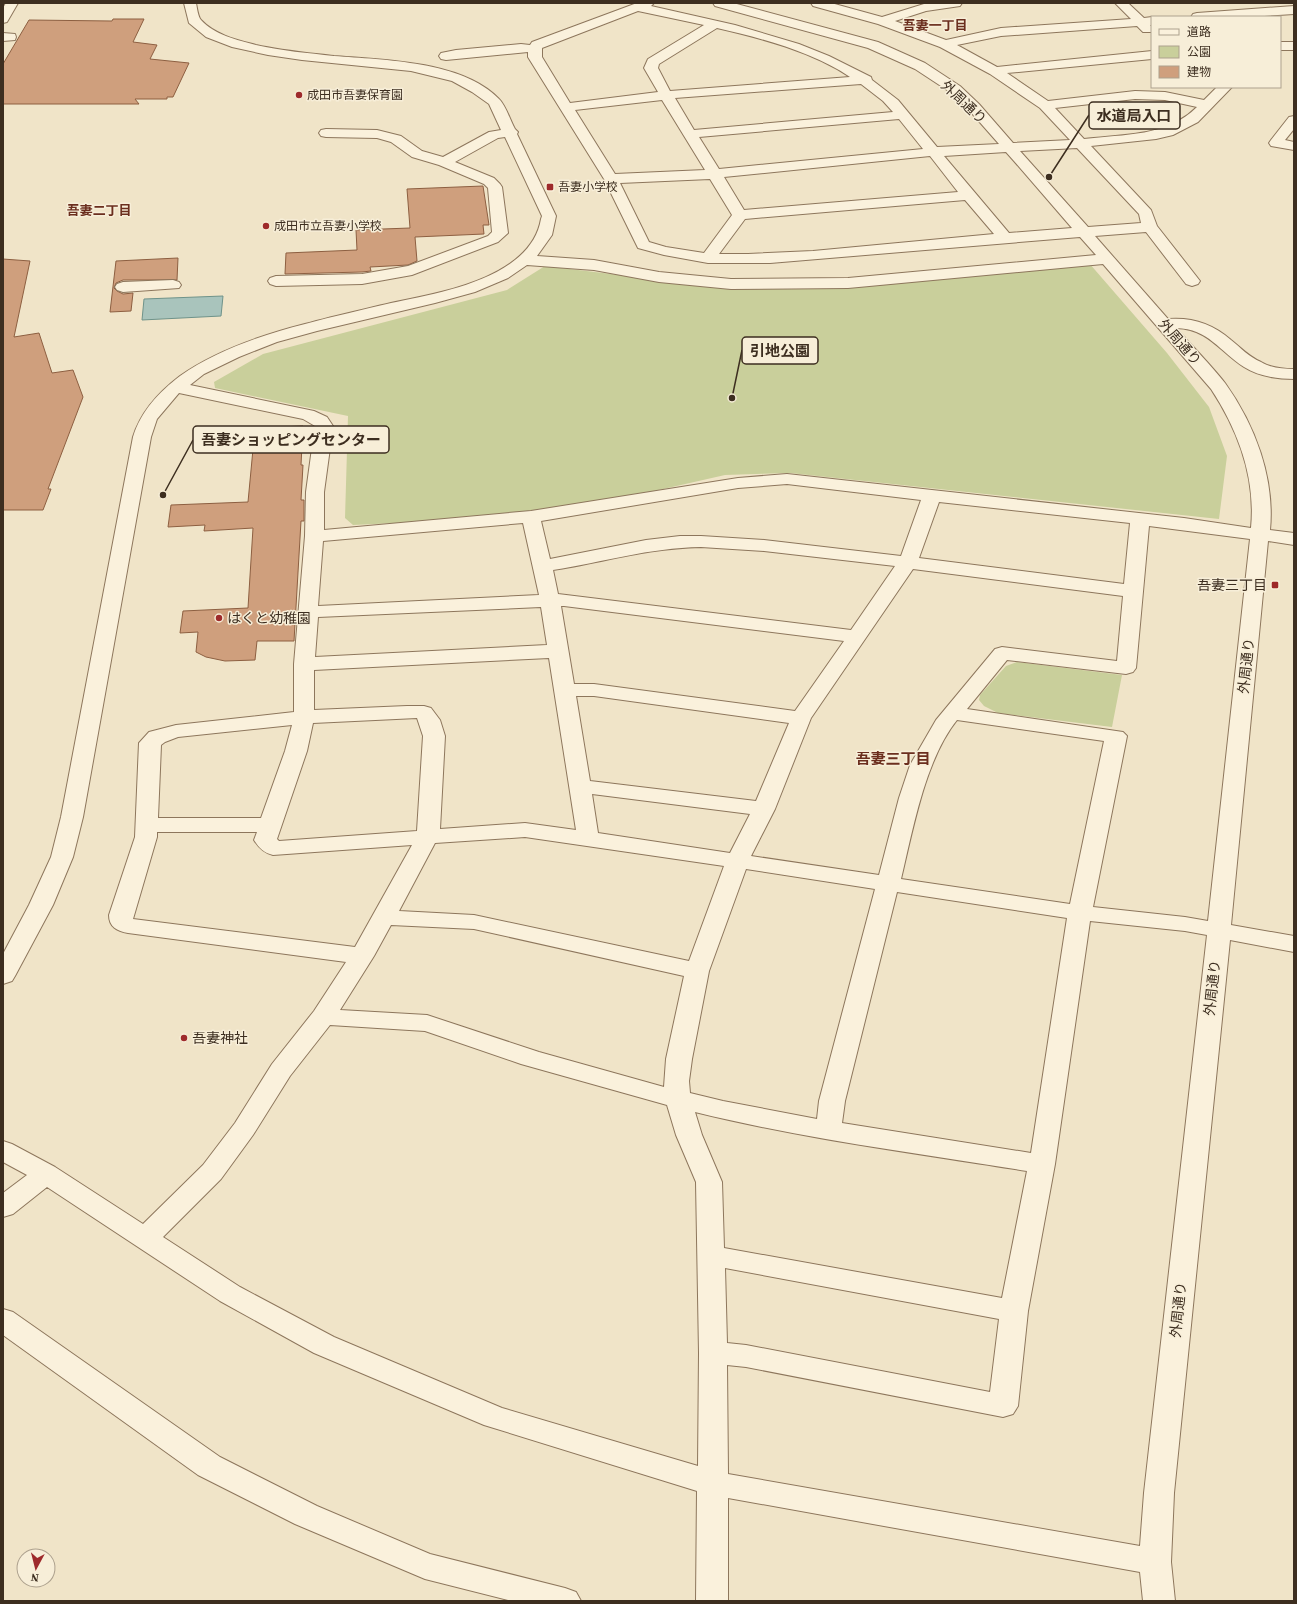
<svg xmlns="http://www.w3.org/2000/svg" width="1297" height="1604" viewBox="0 0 1297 1604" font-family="'Source Serif 4','Noto Sans JP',serif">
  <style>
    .green { fill: #c9cf9b }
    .water { fill: #a9c4bc; stroke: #6f938a }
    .building { fill: #cf9f7d; stroke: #8d5f41 }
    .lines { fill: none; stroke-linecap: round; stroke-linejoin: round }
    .minor-casing { stroke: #8d765c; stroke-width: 2 }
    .minor { fill: #faf1dc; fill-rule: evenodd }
    .poi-dot { fill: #9e2a2b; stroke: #f7eed8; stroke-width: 1.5 }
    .labels { text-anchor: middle; stroke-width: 3; stroke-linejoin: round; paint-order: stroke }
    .far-poi-label { font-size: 12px; fill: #3d2e20; stroke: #f7eed8; text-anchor: start }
    .far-neighbourhood-label { font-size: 13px; font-weight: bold; fill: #6b2e1e; stroke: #f7eed8 }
    .street-label { font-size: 14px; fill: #3d2e20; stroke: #f7eed8 }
    .poi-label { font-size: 14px; fill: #3d2e20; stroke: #f7eed8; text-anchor: start }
    .neighbourhood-label { font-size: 15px; font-weight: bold; fill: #6b2e1e; stroke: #f7eed8 }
    .leader { fill: none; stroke: #3d2e20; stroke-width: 1.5 }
    .callout-dot { fill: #3d2e20; stroke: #f7eed8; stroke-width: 1.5 }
    .callout { fill: #f7eed8; stroke: #3d2e20; stroke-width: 1.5 }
    .callout-label { font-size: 15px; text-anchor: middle; font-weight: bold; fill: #3d2e20 }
  </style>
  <rect width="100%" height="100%" fill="#f0e4c8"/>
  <path class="green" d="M1089,263l78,90 42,54 18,49 -8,63 -429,-46 -65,2 -141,32 -102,12 -129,6 -8,-7 3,-102 -133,-28 -1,-6 49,-28 244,-64 38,-24 182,22 76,1z
    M1017,662l105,13 -10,52 -114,-14 -14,-7 -5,-6 1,-5 26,-29z"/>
  <path class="water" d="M223,296l-2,20 -79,4 2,-21z"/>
  <path class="building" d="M113,19h31l-11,23 24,3 -7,14 39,4 -16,34h-6v2h-32l4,5h-136v-40l26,-44 83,1z
    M483,186l6,39h-6l1,9 -69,3 2,24 -9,4 -38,2 1,4 -9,1 -77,2 1,-21 71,-3 -1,-20 54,-2 -3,-39z
    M178,258l-1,22h-54l-7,3 -2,5 3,3 6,3 10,-1 -2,18 -21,1 6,-51z
    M3,259l27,2 -16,76 25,-4 13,40 21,-3 10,27 -35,92h3l-8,21h-40z
    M303,426l-2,39h2l-2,35h3v21h-3l-7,120h-37l-2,19 -30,1 -19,-4 -10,-5 2,-20 -18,1 3,-22 65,-3 5,-80 -49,3 1,-6 -37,2 3,-22 77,-3 7,-74z"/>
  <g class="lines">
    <defs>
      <path id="minor" d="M6,3h12l-11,19 -4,1v-15z
        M184,3h12c1,5 2,14 5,17 14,15 36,20 55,25 26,6 52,8 78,11 50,4 129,5 165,43 7,7 11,21 16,30l3,3 -1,2 39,82 -4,19 -15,21 57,4 65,12 72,7 117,-1 248,-23 -16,-18 -310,26h-62l-44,-8 -26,-7 -34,-69 -76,-122v-5l-82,8 -5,-1 -2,-3 2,-3 15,-3 65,-6 9,1 2,-3 105,-39h17l-3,3 84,19 64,19 30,12 42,21 1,3 26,20 39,47 62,-3 -30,-34 -19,-18 -35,-23 -47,-21 -153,-42 -2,-3h20l145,39 47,21 35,23 19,18 34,39 57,-3 -30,-32 -50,-34 -50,-27 -62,-23 -65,-18 -2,-3h20l51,14 42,-13 38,-1 -2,3 -34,5 -31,10 51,19 55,-12 130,-9 -16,-16h13l16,15 8,-1v8h-2l2,2 -1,5h-8l-6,-6 -136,10 -44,9 40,22 155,-16v8l-145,14 41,28 87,-10 30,1 39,8 13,-13h15l-34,35 -25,13 -17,4 -65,7 60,64 6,16 43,55 -2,3 -6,2 -6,-2 -40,-52 -51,4 73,83c24,-2 45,5 63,21 10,8 18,17 30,22 10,6 21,7 33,7v10c-17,0 -36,-3 -50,-12 -25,-16 -35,-38 -68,-39 16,18 34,36 49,55 30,42 50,95 45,147l24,3v12l-26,-4 -37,384 63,11v16l-64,-12 -56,553 -3,69 4,39h-32l-3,-29 -412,-74v103h-32l1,-110 -213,-66 -170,-72 -94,-52 -173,-114 -34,27 -10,3v-24l24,-18 -24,-13v-21l9,3 43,23 88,57 60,-59 32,-42 37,-59 42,-53 32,-49 -218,-29c-11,-2 -19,-6 -19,-18l26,-78 4,-94 10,-11 27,-7 118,-13v-48l11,-128 1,-44 9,-66 -12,-7 -124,-26 -22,26 -6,18 -68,380 -10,40 -20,48 -38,71 -3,5 -9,3v-30l26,-49 22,-48 10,-40 72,-380c8,-26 26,-45 47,-61 37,-26 82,-41 125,-52 29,-8 57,-14 86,-21 49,-10 140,-25 150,-84l1,-3 -37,-79 -7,1 -43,24 39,16 6,6 2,3 6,46 -10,9 -86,33 -50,9 -86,2 -6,-2 -2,-3 2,-3 6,-2 86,-2 46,-8 80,-30 4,-4 -4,-44 -4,-4 -45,-19 -27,-8 -21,-15 -14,-4 -51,-1 -5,-1 -2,-3 2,-3 5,-1 51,1 24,6 21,15 21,6 46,-25 12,-2 -12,-26 -17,-12 -20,-11 -41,-10 -109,-11 -34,-5 -36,-8 -26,-10 -17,-14zM638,11l66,14 -56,34 -4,9 14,24 -88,11 -28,-46v-9zM717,28c44,10 96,24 133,49l-180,14 -12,-23 1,-4zM861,84l22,17 10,11 -199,18 -19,-32zM1135,99l30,1 32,7c-30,30 -73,27 -113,32l-29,-31zM662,100l43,70 -90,4 -40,-64zM899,119l24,30 -204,20 -20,-32zM1077,148l62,66 2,9 -53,4 -68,-76zM1006,152l8,9 58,67 -63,5 -65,-77zM930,156l28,36 -214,18 -20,-33zM710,179l22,36 -28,38 -38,-6 -17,-5 -29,-59zM965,200l29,34 -181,17 -65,3h-29l26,-35zM1103,264l108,125c27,41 45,89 40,139l-67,-10 -397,-44 -49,4 -207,33 -207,19v-38l9,-66 -6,-9 -13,-6 -124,-26 14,-11 35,-17 38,-15 40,-11 118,-28 40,-11 33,-14 19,-13 67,5 65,12 72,7 117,-1zM787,484l134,16 -20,56 -137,-16 -63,-4h-21l-34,4 -96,19 -9,-38 197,-33zM939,502l191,21 -6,61 -205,-26zM523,523l16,72 -221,11 5,-65zM1149,526l101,13 -42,382 -23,-4 -92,-10 34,-171 -4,-4 -156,-23 40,-49 119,14 7,-2 3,-4zM701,547l63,4 131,15 -44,64 -293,-36 -5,-24c51,-8 95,-22 148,-23zM913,569l210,27 -6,65 -115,-14 -7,2 -59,71 -26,45 -11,33 -20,77 -128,-19 24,-47 36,-91zM561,606h3l280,35 -49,70 -201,-27h-20zM541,607l6,38 -232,12 3,-40zM549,658l27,172 -51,-7 -85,6 5,-93 -5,-16 -9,-12 -7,-2h-17l-93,4v-40zM576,696h18l195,27 -33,78 -166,-20zM417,718l6,18 -6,95 -138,10 -2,-2 30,-88 6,-28zM957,720l147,21 -34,163 -169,-25c12,-50 24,-119 56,-159zM292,725l-7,26 -24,67h-103l3,-73 4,-3 13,-5zM592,794l158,20 -20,39 -132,-20zM157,832h100l-3,8c5,8 10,13 19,15l139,-10 -57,102 -222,-28 24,-82zM525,837l199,29 -35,95 -215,-46 -75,-4 36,-68zM746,869l129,20 -56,212 -2,18 -94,-18 -33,-8 -1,-12 3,-22 17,-88zM897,892l170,26 -36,235 -189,-30 3,-22zM1090,921l95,10 22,4 -63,558 -4,53 -412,-72 -1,-109 19,2 257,50 10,-3 5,-8 10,-95 27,-147zM391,925l83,4 210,47 -18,83 -2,28 -125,-35 -112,-37 -87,-5 34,-54zM330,1025l95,6 96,33 146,41 9,30 20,47 3,171 -1,113 -196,-58 -168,-71 -94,-50 -77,-50 58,-58 32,-44 37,-59zM695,1112c109,27 221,41 332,59l-25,127 -278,-50 -2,-66 -20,-47zM725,1268l274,51 -9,73 -244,-47 -19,-2z
        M1294,6v8l-45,3h-58l2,-3 4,-1z
        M3,33l12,1 1,3 -1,3 -12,1z
        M1280,42h14v8h-14z
        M1294,116v13l-9,11 9,2v8l-23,-4 -2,-3 2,-3 18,-23z
        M173,280l6,2 2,3 -2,3 -56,4 -6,-2 -2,-3 2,-3 6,-2z
        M3,1309l10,3 207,145 97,49 113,48 135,34 11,4 5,9h-69l-87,-22 -130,-55 -97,-49 -195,-140z"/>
    </defs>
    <use href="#minor" class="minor-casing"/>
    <use href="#minor" class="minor"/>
  </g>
  <g class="poi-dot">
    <circle cx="299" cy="95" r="4"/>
    <rect x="546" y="183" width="8" height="8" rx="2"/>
    <circle cx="266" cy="226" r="4"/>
    <rect x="1271" y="581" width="8" height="8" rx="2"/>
    <circle cx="219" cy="618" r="4"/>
    <circle cx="184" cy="1038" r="4"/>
  </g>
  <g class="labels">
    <g class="far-poi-label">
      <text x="307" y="99">成田市吾妻保育園</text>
      <text x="558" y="191">吾妻小学校</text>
      <text x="274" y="230">成田市立吾妻小学校</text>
    </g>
    <g class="far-neighbourhood-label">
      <text x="935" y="30">吾妻一丁目</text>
      <text x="99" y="215">吾妻二丁目</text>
    </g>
    <g class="street-label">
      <text transform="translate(964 102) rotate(43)" y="5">外周通り</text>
      <text transform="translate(1180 342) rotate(49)" y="5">外周通り</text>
      <text transform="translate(1246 666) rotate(-84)" y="5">外周通り</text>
      <text transform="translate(1212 988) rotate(-84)" y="5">外周通り</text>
      <text transform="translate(1178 1310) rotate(-84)" y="5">外周通り</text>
    </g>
    <g class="poi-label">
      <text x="1267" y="590" text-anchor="end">吾妻三丁目</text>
      <text x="227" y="623">はくと幼稚園</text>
      <text x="192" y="1043">吾妻神社</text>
    </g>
    <g class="neighbourhood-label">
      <text x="893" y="764">吾妻三丁目</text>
    </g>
  </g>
  <path class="leader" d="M1049 177L1089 115M732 398L742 350M163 495L193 440"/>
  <g class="callout-dot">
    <circle cx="1049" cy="177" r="4"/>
    <circle cx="732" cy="398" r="4"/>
    <circle cx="163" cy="495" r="4"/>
  </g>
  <g class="callout">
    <rect x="1089" y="102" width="91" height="27" rx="4"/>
    <rect x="742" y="337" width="76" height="27" rx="4"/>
    <rect x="193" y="426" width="196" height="27" rx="4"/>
  </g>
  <g class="callout-label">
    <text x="1134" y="121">水道局入口</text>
    <text x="780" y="356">引地公園</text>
    <text x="291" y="445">吾妻ショッピングセンター</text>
  </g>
  <rect width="1297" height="1604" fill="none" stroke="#3d2e20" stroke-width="8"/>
  <rect x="1151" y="16" width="130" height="72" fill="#f7eed8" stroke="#ada18e"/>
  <rect x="1159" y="29" width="20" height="6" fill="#faf1dc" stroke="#ada18e"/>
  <text x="1187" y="36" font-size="12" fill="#3d2e20">道路</text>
  <rect x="1159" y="46" width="20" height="12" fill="#c9cf9b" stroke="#ada18e"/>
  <text x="1187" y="56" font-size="12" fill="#3d2e20">公園</text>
  <rect x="1159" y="66" width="20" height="12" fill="#cf9f7d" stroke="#ada18e"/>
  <text x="1187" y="76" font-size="12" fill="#3d2e20">建物</text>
  <g transform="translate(36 1568) rotate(187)"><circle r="19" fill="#f7eed8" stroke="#ada18e"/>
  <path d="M0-3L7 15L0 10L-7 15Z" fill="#9e2a2b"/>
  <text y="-6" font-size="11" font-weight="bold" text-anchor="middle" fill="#3d2e20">N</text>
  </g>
</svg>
